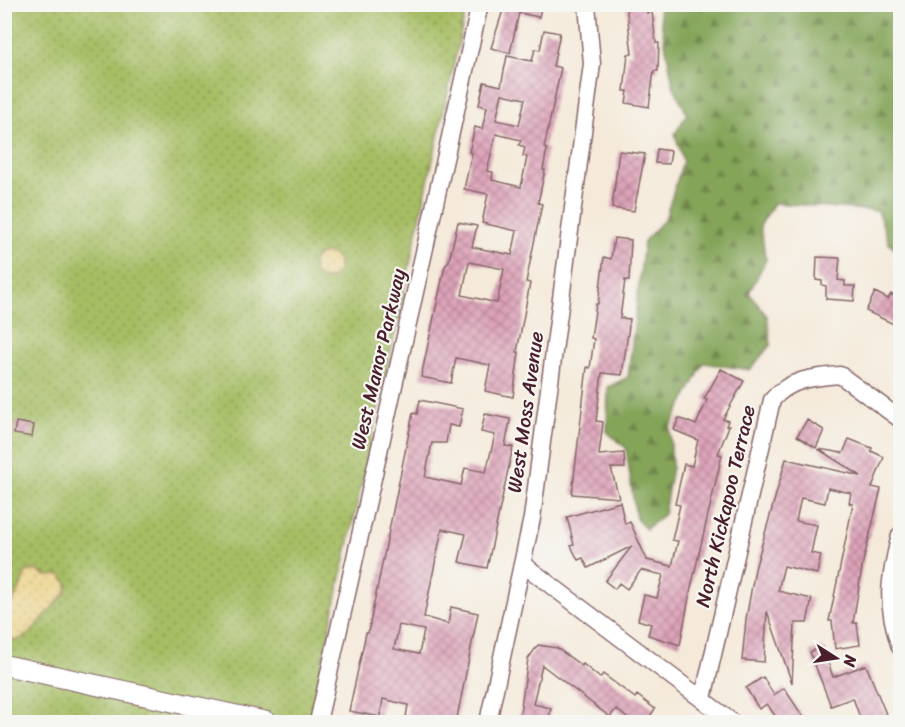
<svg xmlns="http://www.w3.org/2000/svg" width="905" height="727" viewBox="0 0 905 727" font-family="Sriracha,sans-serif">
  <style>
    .grass { fill: url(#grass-dots); stroke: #786e47; stroke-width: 1.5 }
    .forest { fill: url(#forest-firs); stroke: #676242; stroke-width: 1.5 }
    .sand { fill: url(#sand-dots); stroke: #9c7c64; stroke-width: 1.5 }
    .building { fill: url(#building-cross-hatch); fill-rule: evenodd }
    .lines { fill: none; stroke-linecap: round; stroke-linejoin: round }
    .minor-casing { stroke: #866668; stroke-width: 19 }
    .tertiary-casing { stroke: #866668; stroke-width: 22 }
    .minor { stroke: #fff; stroke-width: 16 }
    .tertiary { stroke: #fff; stroke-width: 20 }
    .labels { text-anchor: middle; stroke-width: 4.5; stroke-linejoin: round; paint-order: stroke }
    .street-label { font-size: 20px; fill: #4a1f2b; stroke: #f6f6f2 }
  </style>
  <defs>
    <pattern id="grass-dots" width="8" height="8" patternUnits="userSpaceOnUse" patternTransform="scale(1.5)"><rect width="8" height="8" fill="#a6bd63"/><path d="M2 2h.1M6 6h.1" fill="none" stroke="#899952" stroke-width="1.8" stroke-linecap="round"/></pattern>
    <pattern id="forest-firs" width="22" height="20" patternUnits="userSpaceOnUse" patternTransform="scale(1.5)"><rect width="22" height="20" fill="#84a459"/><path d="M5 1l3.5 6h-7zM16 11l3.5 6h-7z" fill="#6e854a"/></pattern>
    <pattern id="sand-dots" width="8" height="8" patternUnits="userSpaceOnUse" patternTransform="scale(1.5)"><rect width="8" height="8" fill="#eeda9e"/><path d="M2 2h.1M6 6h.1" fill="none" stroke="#cebb88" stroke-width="1.8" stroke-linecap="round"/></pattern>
    <pattern id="building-cross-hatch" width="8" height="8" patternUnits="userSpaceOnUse" patternTransform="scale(1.5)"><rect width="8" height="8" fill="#dda3b9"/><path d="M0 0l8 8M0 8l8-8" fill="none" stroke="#b58497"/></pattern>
  </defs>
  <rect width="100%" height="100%" fill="#f6f6f2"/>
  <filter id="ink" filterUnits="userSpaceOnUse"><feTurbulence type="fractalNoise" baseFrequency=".0167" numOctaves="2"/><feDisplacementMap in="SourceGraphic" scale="12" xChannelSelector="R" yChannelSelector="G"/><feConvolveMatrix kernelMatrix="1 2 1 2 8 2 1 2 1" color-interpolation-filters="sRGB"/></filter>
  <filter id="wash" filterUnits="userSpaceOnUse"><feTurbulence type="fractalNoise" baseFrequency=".008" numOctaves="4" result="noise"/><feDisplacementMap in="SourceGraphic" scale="24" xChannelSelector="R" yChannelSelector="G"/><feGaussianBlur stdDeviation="1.35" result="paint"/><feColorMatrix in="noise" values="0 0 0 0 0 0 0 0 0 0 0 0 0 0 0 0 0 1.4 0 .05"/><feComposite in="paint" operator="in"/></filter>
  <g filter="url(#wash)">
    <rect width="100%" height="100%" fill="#f5eada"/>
    <path class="grass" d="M4,5h463l-158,717h-304z"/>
    <path class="forest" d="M658,5h242v247l-11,-8 -11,-33 -104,-8 -14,23 6,34 -17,33 18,23 4,28 -21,26 -46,-7 -34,65 2,39 -8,47 -18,15 -10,-10 -10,-71 -19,-16 1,-45 20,-10 16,-136 21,-22 18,-58 -8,-27 12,-20 -14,-29z"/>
    <path class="sand" d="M313 266a13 13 0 1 1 26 0a13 13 0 1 1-26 0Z
      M35,570l11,6 15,-1 6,8 -1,9 -37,42 -13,7 -11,-5v-26l13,-16 8,-22z"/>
    <g id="blocks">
      <path class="building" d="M505,4h37l-3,13 -20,-4 -9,40 -19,-5z
        M626,4h20l1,9 5,-1 4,31h3l-1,28h-4l-5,36 -23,-4 2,-12h-4l4,-37h4z
        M544,30l16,3 -7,33 8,2 -17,80 3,1 -4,21h2l-7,33 4,1 -16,78 4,1 -13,69h2l-6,45 -28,-6 5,-26 -34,-7 -5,25 -30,-6 24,-111 4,-5 9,-39 19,4 -5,21 40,8 5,-24 -35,-8 6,-29 -24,-5 8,-36 -3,-1 6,-25 7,2 5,-22 -8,-2 5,-23 17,4 6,-30 25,5 3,-12 5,1zM502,94l23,5 -6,26 -23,-5zM496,134l25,6 -2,5 6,2 -2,9 4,1 -6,30 -29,-7 1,-8 -6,-1zM469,262l35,7 -7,34 -35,-8z
        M657,149l14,2 -2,13 -14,-1z
        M619,151l26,3 -11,57 -22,-3z
        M614,238l17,2 -2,41 -4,-1 -5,38 10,1 -8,56 -20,-2 -6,48 7,1 -4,33 25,-2 1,15h-14l8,30 -47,-4 15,-127 3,1 4,-29 -3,-1 5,-34h2l6,-47 7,2z
        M817,257l23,1 -2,22 7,1v5h10l-1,15 -28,-2v-13l-4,-1v-4l-6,-1z
        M875,292l13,7 3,-5 9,5v28l-34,-16z
        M721,369l23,12 -21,38 5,2 -2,5h3l-11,28 4,1 -32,137 -10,53 -32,-10 3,-11 -13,-4 6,-25 13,3 6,-23 -22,-5 -14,19 -8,-6 -4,6 -10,-8 27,-35 -44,22 -5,-10 -5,2 -7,-14 3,-1 -7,-28 53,-15 5,22 5,-2 17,38 25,6 6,-25 -6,-1 8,-35 -5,-1 9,-40 8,2 6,-26 -24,-10 5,-12 17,7 11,-25 -3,-1z
        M420,400l43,9 -4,18 -10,-2 -3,18h-14l-7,34 36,8 4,-17 21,4 9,-37 -14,-3 4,-18 25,5v2l-5,25 8,1 -26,121 -28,-6 7,-28 -24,-5 -18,88 24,7 3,-17 27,6 -22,110h-24l-26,-6 2,-12 -25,-6 -3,18 -31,-6 17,-78h2l45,-220 4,1zM399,625l25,5 -5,24 -25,-5z
        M807,420l17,10 -8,18 -19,-12z
        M16,422l18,3 -2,12 -18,-3z
        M849,439l23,9 -1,3 13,6 -12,30 9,2 -18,73 -10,61h4l3,22 -25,4 -3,-28h-3l24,-117 -4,-1 2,-10 -23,-5 -3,15 -24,-5 -5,23 21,4 -6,28 10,2 -4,19 -33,-8 -6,25 34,8 -5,24h-12l-3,60 -25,-72 -3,51 -22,-2 4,-41 9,-50 31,-110 75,17 -43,-27 25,4z
        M538,645l19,3 25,18 1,-2 17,14 3,-4 32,24 2,-3 18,14 -10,14h-12l-17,-14 -6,8 -68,-52 -9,39 18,4 -3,15 -29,-3 9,-61z
        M823,647l10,30 33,-12 20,49 -24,9 -9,-25 -22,8 -21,-54z
        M763,677l11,18 10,-7 20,30 -7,5h-17l-13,-19 -8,5 -13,-21z"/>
    </g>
  </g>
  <g filter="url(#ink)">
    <use href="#blocks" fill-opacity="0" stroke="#866668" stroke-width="1.5"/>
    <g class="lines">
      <defs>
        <path id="minor" d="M900,535c-11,45 -15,67 0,112
          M524,565l208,157
          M703,698l69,-298c17,-21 42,-23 68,-25l60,44
          M318,722l162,-718
          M488,722l44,-204 60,-454 -5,-60"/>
        <path id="tertiary" d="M4,665l263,57"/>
      </defs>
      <use href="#minor" class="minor-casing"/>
      <use href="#tertiary" class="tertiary-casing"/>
      <use href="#minor" class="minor"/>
      <use href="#tertiary" class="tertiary"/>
    </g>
  </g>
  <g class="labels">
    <g class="street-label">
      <text transform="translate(378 359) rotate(-77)" y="7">West Manor Parkway</text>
      <text transform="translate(525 412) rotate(-82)" y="7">West Moss Avenue</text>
      <text transform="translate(725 506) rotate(-77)" y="7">North Kickapoo Terrace</text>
    </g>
  </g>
  <rect width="905" height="727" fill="none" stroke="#f6f6f2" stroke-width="24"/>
  <g transform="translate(836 658) rotate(102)" stroke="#f6f6f2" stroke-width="4.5" paint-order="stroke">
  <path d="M0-4.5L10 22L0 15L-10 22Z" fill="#4a1f2b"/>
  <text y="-9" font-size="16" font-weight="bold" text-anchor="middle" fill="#4a1f2b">N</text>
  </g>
</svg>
